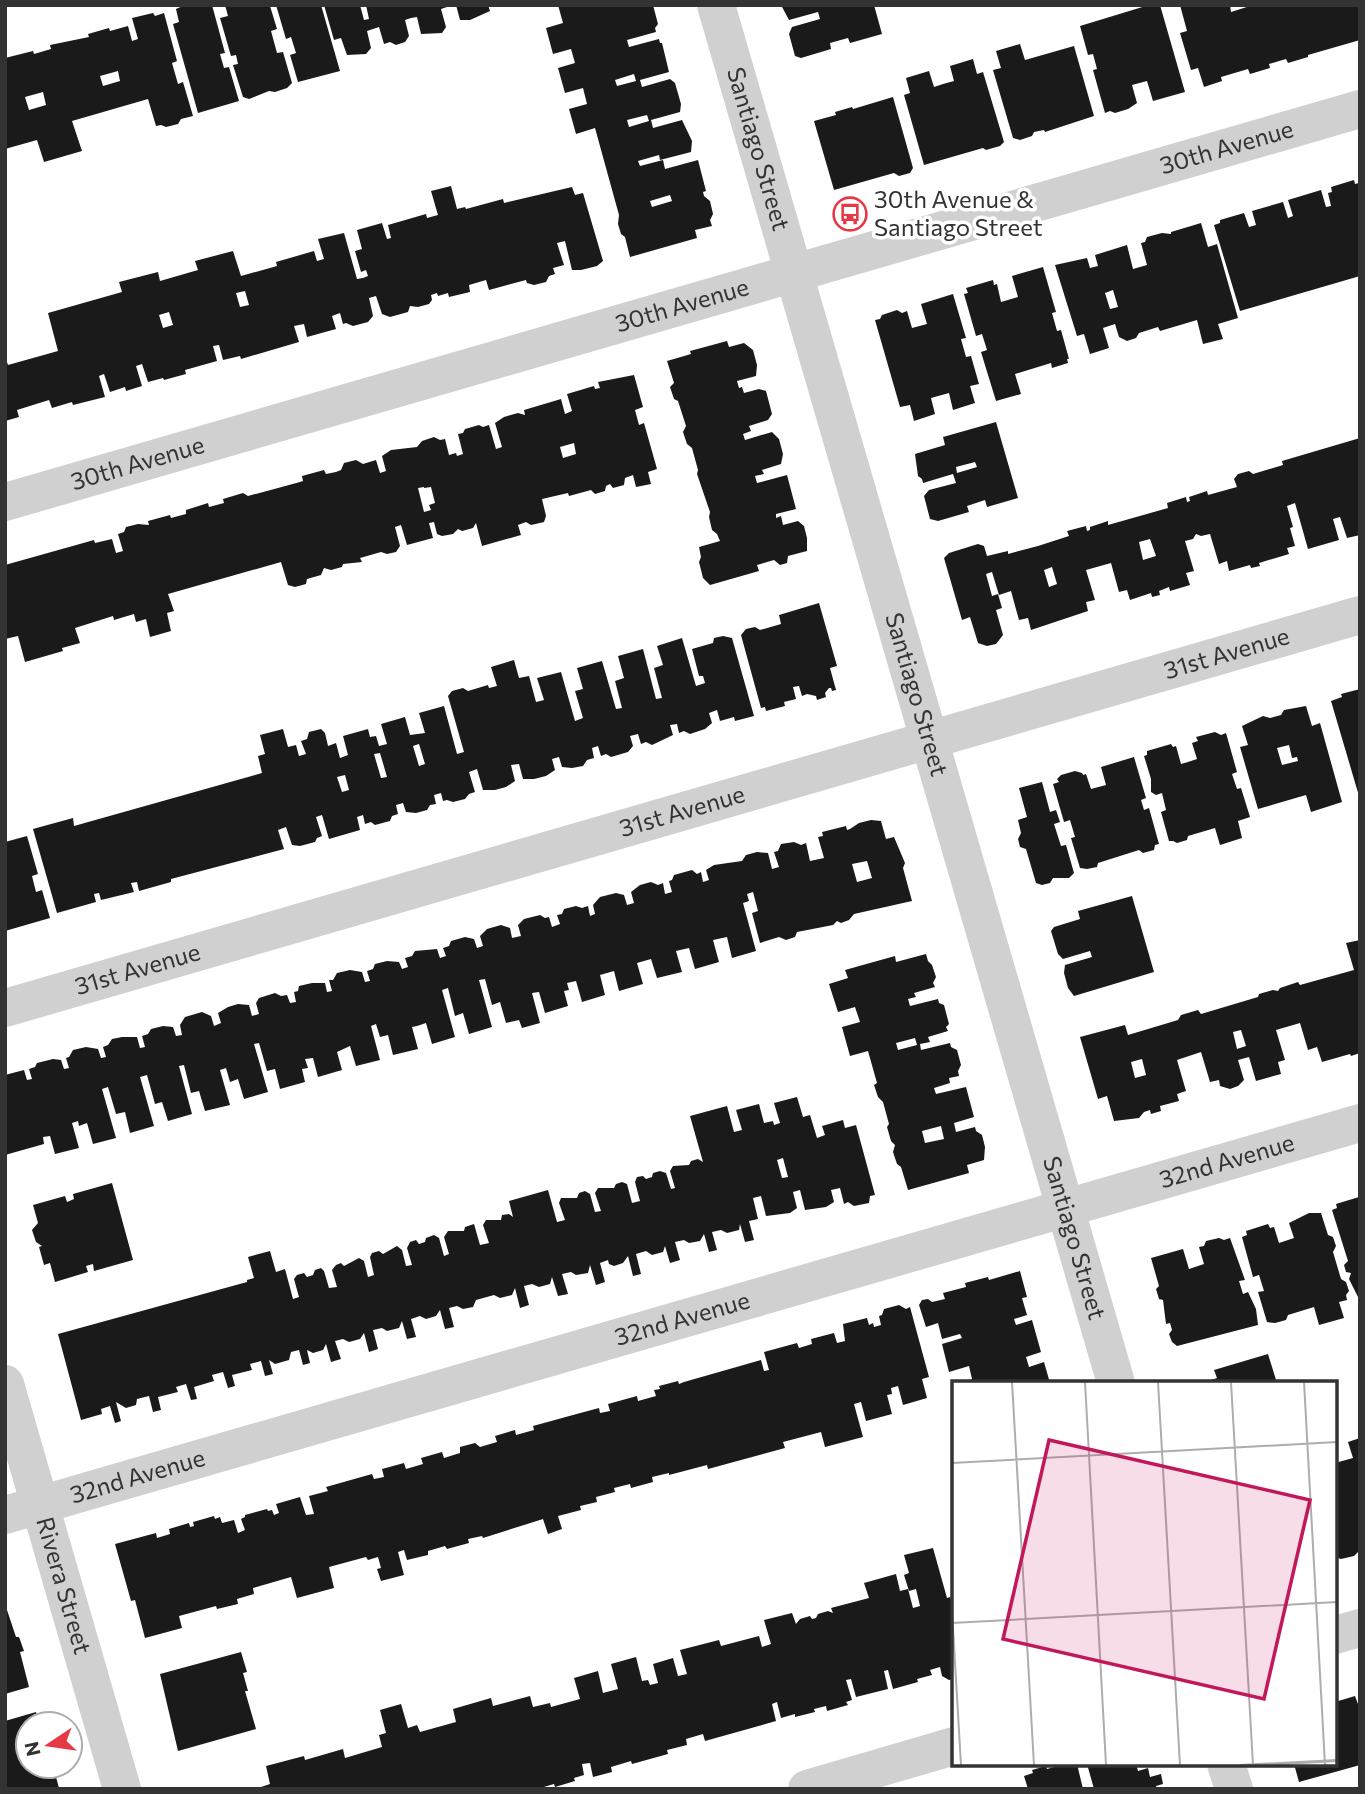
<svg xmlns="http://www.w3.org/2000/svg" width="1365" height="1794" viewBox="0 0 1365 1794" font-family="Commissioner,sans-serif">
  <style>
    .building { fill: #1a1a1a; fill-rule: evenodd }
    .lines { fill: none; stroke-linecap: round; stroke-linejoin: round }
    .minor { stroke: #d0d0d0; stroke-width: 38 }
    .labels { text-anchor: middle; stroke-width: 7; stroke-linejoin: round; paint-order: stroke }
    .street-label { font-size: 24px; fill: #333; stroke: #fff }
    .poi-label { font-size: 24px; fill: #333; stroke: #fff; text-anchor: start }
    .inset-road { fill: none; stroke: #adadad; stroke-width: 2 }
    .view { fill: #c2185b; fill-opacity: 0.15; stroke: #c2185b; stroke-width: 3.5 }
    .inset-edge { fill: none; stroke: #333; stroke-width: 3.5 }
  </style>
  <rect width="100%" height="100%" fill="#fff"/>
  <path class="building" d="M185,5h27l13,48 -5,1 4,14 5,-1 10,34 -41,12 -25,-89 6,-2 -3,-13z
    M225,5l45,1 7,23 -6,2 6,22 6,-1 9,31 -5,5 -12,4 -6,-1 -20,8 -6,-2 -10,-32 5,-1 -2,-9 -5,1 -11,-38 8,-2z
    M276,5h45l19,66 -42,11 -8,-27 6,-2 -5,-16 -5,2z
    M324,5h36l4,15 5,-1 -3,-14h81v2l-6,2 5,18 -4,6 -21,1 -4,-17 -6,1 -6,2 4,16 -4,6 -9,3 -6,-3 -6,2 -5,-17 -12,4 4,17 -5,6 -19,1 -6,-17 -7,2z
    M456,5h32l2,6 -20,9h-10z
    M558,5h95l5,19 -3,4 1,4 -29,8 2,7 30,-8 1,4h2l7,29 -29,8 2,7 28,-8 5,4 6,21 -1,8 -29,8 2,8 29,-8 10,21 -1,11 -31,8 -1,-5 -21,6 2,5 23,-6 2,9 33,-9 8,31 -3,1 1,4 6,5 3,13 -3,6 2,6 -17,4 2,8 -67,19 -5,-20 -4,-3 -3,-10 1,-9 -24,-87 -19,6 -7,-25 18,-5 -4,-16 -18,5 -7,-25 17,-5 -4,-14 -18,5 -7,-26 17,-5zM634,74l2,7 -19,5 -2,-6zM647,115l2,6 -20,6 -2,-7zM670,195l2,6 -20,6 -2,-6z
    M781,5h93l8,29 -32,9 -2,-5 -18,5 1,6 -30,9 -6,-2 -6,-22 3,-7 28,-8 -2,-7 -29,8z
    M1149,5h11l25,87 -32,9 -6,-20 -15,4 5,18 -9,6 -13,4 -5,-2 -5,2 -12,-43 4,-1 -4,-15 -5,1 -8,-29z
    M1180,5h50l1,7 22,-7h107v35l-52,15v2l-20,6 -2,-4 -17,5 1,4 -20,6 -2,-5 -27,8 1,4 -18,6 -6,-19 -7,2 -11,-37 7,-2z
    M153,13l2,3 9,-3 13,48 -5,2 6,21 5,-2 10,34 -12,3 -3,5 -12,3 -5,-2 -5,1 -8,-27 -76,22 10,30 -38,11 -7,-22 -32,9v-91l28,-7 1,3 17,-5 -1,-4 39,-8 -1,-3 21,-6 1,3 18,-5 4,15 6,-2 -6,-21zM118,71l2,10 -17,5 -3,-10zM43,92l3,13 -17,5 -4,-13z
    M1020,44l5,16 49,-14 20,70 -49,16 -1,-2 -10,2 -2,4 -12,4 -7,-2 -20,-68 8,-2 -5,-17z
    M973,59l4,15 6,-2 21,70 -4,4 -14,4 -3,-2 -59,17 -20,-70 6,-2 -4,-15 23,-7 5,16 9,-3 11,-3 -4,-15z
    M893,97l20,71 -3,5 -11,3 -5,-3 -60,17 -20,-69 22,-6 -1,-3 17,-5 1,2z
    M1354,180l1,4 4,-1 1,3v90l-120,35 -26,-86 6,-2v-3l24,-7 5,14 7,-2 -4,-14 31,-9 5,16 5,-2 -5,-16 33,-10 5,17 5,-1 -3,-13 4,-1 -1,-5z
    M451,186l6,23 8,-2 1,2 37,-10 1,4 68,-16 3,8 8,-2 20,68 -6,5 -16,4h-9l-7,-29 -8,2 7,22 -11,3 2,6 -6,2 -3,6 -12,3 -7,-2 -1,-3 -37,10 -3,-10 -17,5 1,7 -21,5 -1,-4 -10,3 -1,-3 -6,2 1,5 -3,4 -11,3 -8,-1 -2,6 -18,5 -8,-3 -6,-18 -7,2 4,18 -5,6 -15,4 -7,-3 -3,1 -3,-11 -8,3 4,13 -29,8 -3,-13 -10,2 5,16 -58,17 -1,-3 -17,4 -4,-15 -6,1 4,15 -32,9 1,4 -22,6 -1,-2 -15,4 -6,-18 -6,2 6,20 -16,5 -1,-4 -15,5 -6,-18 -5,2 6,21 -32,8 -1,-3 -20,6 -3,-8 -32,10 2,7 -14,4v-65l3,9 50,-14 -10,-38 74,-21 -3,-10 39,-10 2,9 38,-11 -3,-9 38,-10 8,25 36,-10 -1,-4 38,-11 3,10 7,-2 -6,-20 26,-6 13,46 6,-1 5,-2 -2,-6 -5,2 -6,-21 7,-2 -5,-19 25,-7 5,16 4,-1 -3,-13 38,-11 1,4 11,-3 -7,-24zM245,291l4,14 -9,2 -4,-14zM169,312l4,13 -10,3 -4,-13z
    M1201,223l7,24 9,-3 21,74 -20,6 5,15 -20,5 -6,-24 -37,11 -2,-4 -19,6 -3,5 -9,3 -8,-4 -4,-13 -12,4 6,20 -19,6 -6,-20 -7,2 -22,-71 32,-7 3,10 8,-2 -3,-11 32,-10 6,24 14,-4 -6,-22 4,-1 2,-5 15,-4 9,1v-2zM1113,290l5,17 -8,2 -5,-16z
    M1043,267l13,45 -4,1 5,18 4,-1 8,29h-2l1,4 -16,5 -1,-5 -36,11 6,20 -25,7 -15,-49 6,-2 -5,-16 -6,2 -12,-42 4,-1 -2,-5 27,-8 1,5 3,-1 4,18 17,-5 -6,-21z
    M953,294l13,44 -5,1 5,18 5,-1 8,28 -9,2 5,17 -22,7 -4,-17 -18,5 4,16 -21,7 -4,-16 -10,2 -25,-87 5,-1 2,-4 15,-5 5,3 5,-2 5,17 15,-4 -6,-20z
    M727,341l2,6 15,-4 9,7 4,15 -1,11 -19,5 2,7 3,-1 2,6 15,-4 7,2 6,23 -4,6 -19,6 2,5 -8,3 2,6 27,-8 7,7 4,15 -2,10 -19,6 2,4 -9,2 2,7 30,-8 9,34 -20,5v4l5,-2 2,9 15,-4 6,5 3,12v13l-19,5 -1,7 -7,2 -6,-5 -17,5 2,6 -49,14 -7,-7 -4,-16 2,-5 -2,-10 21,-6 -3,-7 -5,-4 -3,-13 1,-5 -13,-38 1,-4 -6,-22 -5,-4 -4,-12 3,-6 -8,-25 -4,-2 -4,-12 4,-4 -7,-22 24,-7 -1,-3z
    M634,375l9,32 -8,3 4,15 5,-2 13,46 -9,3 3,12 -15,3 -3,-12 -8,3 -1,7 -11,3 -3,-4 -4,2 -1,5 -10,3 -4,-4 -22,6 -1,-3 -26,6 4,17 -2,6 -13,3 -5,-3 -8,3 3,10 -39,11 -6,-23 -3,5 -11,3 -4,-2 -5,5 -11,2 -5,-2 -3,-12 -5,1 4,15 -26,7 -6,-20 -6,2 5,19 -4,6 -9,2 -6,-2 -21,6 2,4 -19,2 -1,3 -11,3 -7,-2 -3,7 -14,4 -1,5 -11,3 -7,-2 -7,-23 -113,32 6,17 -7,2 4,18 -21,6 -4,-18 -10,3 -2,-8 -20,6 -1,-4 -38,12 5,15 -18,5 1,3 -38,11 -7,-26 -13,3v-74l89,-25 1,3 17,-4 4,14 7,-2 -5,-17 6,-2 2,-5 12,-3 11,1 -1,-4 22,-6 1,3 15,-4v-4l22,-7 1,4 15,-4 -1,-4 20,-6 5,3 52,-14 3,-1 -1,-5 22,-6 2,4 10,-2 5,-2 3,-7 12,-3 7,4 13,-4 4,13 6,-2 -4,-15 9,-6 26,-3 5,-6 12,-4 6,3 5,-1 4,16 7,-2 1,3 6,-2 -5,-20 5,-1 2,-4 14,-4 4,2 6,-2 7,24 6,-2 -7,-24 9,-6 14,-4 7,2 -1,-5 37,-11 4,15 7,-3 -5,-17 27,-8 1,3 5,-1 -2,-6zM574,443l2,11 -13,4 -3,-11zM424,487v1l7,-1 4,16 -6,2 2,5 -7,2 -6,-24z
    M996,422l22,76 -31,9 -2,-7 -18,6 2,6 -31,9 -8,-2 -6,-23 5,-6 27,-7 -3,-9 -30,9 -1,-4 -4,-3 -3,-22 30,-9 -2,-8zM975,462l2,5 -20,6 -1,-6z
    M1360,438v97l-13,3 -7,-21 -7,2 6,21 -31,9 -13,-46 -8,3 6,21 -3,1 5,18 -8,2 2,6 -30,9 1,3 -9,2 -1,-3 -21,6 -2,-10 -8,3 -9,-30 -9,2 -5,-2 -3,5 -8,2 9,30 -8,2 4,12 -20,6 -1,-4 -10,4 1,4 -8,2 -1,-4 -21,7 -3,-10 -8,2 -8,-29 -25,7 9,30 -9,2 2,9 -57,19 -3,-12 -9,2 -8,-29 -12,4 -7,-23 -6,2 6,22 6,-2 4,14 -6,2 7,25 -7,9 -9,2 -9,-3 -8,-26 -8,3 -18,-62 5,-5 29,-9 6,2 3,10 21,-5v3l30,-8 31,-10 -2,-5 19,-5 1,5 3,-1v-3l18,-6v4l60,-17 -1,-5 19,-6 1,5 3,-1 -1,-4 18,-6 1,4 29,-8 -3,-8 4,-5 11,-3 4,3 30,-9 -1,-4zM1150,539l6,17 -13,4 -4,-18zM1052,567l5,17 -8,3 -5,-17z
    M819,603l18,63 -7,2 6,22 -4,1 -1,-3h-2l-4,5 1,4 -9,3 -1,-4 -9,-2 -5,2 -3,-10 -6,1 3,12 -12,3 1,4 -19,5 -1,-4 -4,1 -20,-73 5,-6 9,-2 5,3 21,-6 -2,-9z
    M723,636l9,2 22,78 -19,5 -1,-4 -14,4 -3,-11 -8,3 3,10 -7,6 -15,5 -6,-3 -5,2 -2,-9 -7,1 3,10 -21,10 -6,-3 -5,2 -3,-10 -8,2 3,10 -5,6 -17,5 -5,-3 -5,2 -3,-10 -6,2 2,10 -7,2 -4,6 -11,2 -10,-1 -3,-10 -7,2 3,11 -9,6 -12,3h-11l-4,-15 -8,1 4,16 -9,6 -11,3h-12l-6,-21 -8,3 6,20 -6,2 -4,5 -12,3 -6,-2 -4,1 -2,-8 -7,2 2,9 -6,1 -3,5 -11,3 -10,-1 -3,-9 -7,2 2,9 -6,2 -2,5 -15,4 -4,-3 -6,2 -2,-9 -6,2 3,13 -31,9 -7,-24 -6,2 6,19 -5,2 -2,4 -15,4 -8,-1 -6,-18 -8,3 6,19 -113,30v3l-32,9 -2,-9 -6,1 3,9 -33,8 -2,-7 -5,1 2,8 -39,11 -24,-84 40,-11 1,8 188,-53 -4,-17 7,-2 -5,-19 23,-6 5,18 8,-2 3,11 7,-2 -5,-13 6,-2 2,-7 12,-3 4,4 3,13 8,-3 4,15 8,-3 -5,-19 25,-7 2,8 6,-1 3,10 8,-2 -6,-20 24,-7 5,18 15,-2 -6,-20 25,-7 13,48 7,-2 -16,-56 4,-5 11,-3 5,3 20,-6 1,3 8,-2 -6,-19 23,-7 5,18 10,-2 7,26 8,-2 -7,-22 24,-6 14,49 8,-3 -8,-27 8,-2 -6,-21 25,-7 14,48 6,-1 -7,-27 9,-3 -6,-22 25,-7 13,50 6,-1 -8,-30 9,-3 -6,-19 25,-8 14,48 9,-3 -2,-7h-4l-7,-27 21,-6 1,-5zM419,744l6,20 -6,2 -6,-20zM380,753l7,24 -6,1 -7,-24zM345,775l4,15 -7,2 -5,-15z
    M1360,689v107h-1l-28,-95 11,-4 -1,-3z
    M1306,706l6,20 8,-3 22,79 -31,10 -5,-17 -48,14 -18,-62 8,-2 -6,-19 21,-10 7,2 11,-3 3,-5zM1289,745l3,13 5,-1 1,4 -16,4 -5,-17z
    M1215,732l6,3 5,-2 11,39 -5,2 5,15 4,-1 9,29 -12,4 4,17 -22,7 -5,-17 -27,8 -1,4 -10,3 -4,-2h-4l-8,-29 5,-2 -4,-17 -6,2 -5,-3v-13l-7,-23 3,-1v-4l24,-7 2,3 3,-1 5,18 7,-2 9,-3 -5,-16 6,-2 -2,-4z
    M1134,757l12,41 -5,2 3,10 5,-2 10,36 -4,1 -1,5 -11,3 -4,-3 -41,13 -1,4 -10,2 -7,-1 -9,-30 4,-1 -5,-17 -6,2 -11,-38 6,-2 -2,-3 4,-4 14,-4 7,2 1,2 3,-1 5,15 15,-4 -5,-18z
    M1042,782l8,30 6,-2 4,12 -6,2 7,22 5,-1 8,28 -5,5h-16l-3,5 -8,2 -6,-2 -10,-34 -6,-2 -2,-8 3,-6 -3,-13 9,-3 -8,-29z
    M871,820l10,1 5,18 8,-2 11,26 -2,5 9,33 -58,13 -5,6 -8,3 -4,-2 -4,4 -36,7 -2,5 -9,3 -7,-3 -19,6 -8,-30 6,-2 -5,-19 -6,2 2,7 -6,2 13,48 -24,7 -5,-21 -14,3 6,22 -24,7 -6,-21 -13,3 6,21 -25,6 -6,-19 -14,4 6,21 -24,7 -5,-20 -14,4 5,20 -23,7 -6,-21 -9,2 2,7 -5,1 4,15 -23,7 -6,-21 -7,1 8,30 -18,5 -3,-8 -13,3 -6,-21 -8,3 -7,-26 -6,1 13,47 -23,7 -6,-21 -8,3 -7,-28 -6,2 13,47 -23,7 -6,-21 -9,3 -5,1 6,22 -25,6 -5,-20 -8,2 -4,-13 -5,2 9,34 -24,6 -6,-20 -13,6 5,18 -24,7 -5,-19 -8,1 3,9 -6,1 3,13 -25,7 -5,-20 -8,2 -8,-28 -5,1 14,48 -24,7 -6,-20 -8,3 -4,-14 -6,2 10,35 -25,6 -6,-20 -8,2 -7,-28 -5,1 13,48 -24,7 -6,-19 -7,2 -8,-29 -7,2 14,49 -24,7 -5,-21 -9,2 -8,-27 -6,2 14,49 -23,6 -6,-21 -8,3 -1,-5 -6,2 7,25 -24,6 -5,-18 -7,1 1,7 -39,11v-80l19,-5 3,10 5,-1 -3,-10 6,-2 2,-4 16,-4 8,1 3,9 5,-1 -3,-10 3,-1 4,-7 13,-3 12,2 3,9 5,-1 -3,-10 5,-2 4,-6 10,-2h15l3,11 5,-1 -3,-11 6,-2 3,-5 12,-3 10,1 3,9 6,-1 -2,-10 5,-8 17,-5 9,4 3,10 7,-3 -3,-10 10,-6 10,-3 11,1 3,11 7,-2 -3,-11 3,-5 16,-5 6,3 6,-1 3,8 6,-1 -2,-10 4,-1 1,-5 13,-3h13l2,9 5,-1 -3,-11h4l4,-7 13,-3 12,2 3,10 5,-1 -3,-10 6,-2 2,-5 12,-3 12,1 3,7 6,-2 -3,-9 7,-2 3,-5 22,-2 3,9 6,-2 -3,-8 6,-2 2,-5 14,-4 9,2 3,9 6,-2 -3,-10 7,-7 14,-4 9,3 2,10 9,-2 -3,-11 6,-6 16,-4 5,3 4,-1 3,10 8,-3 -3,-9 5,-1 2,-5 12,-3 6,2 6,-2 2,10 5,-2 -2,-9 7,-8 16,-4 8,2 3,10 7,-2 -3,-11 9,-7 11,-3 7,3 5,-2 2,11 7,-2 -3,-11 3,-1 2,-5 18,-5 5,4 4,-2 2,10 6,-2 -3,-10 8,-5 28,-4 4,-6 11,-3 11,1 4,16 7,-2 -5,-15 4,-1 3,-7 13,-2 7,3 5,-2 4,18 14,-3 -6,-21 5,-1 -1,-4 24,-6 1,4 3,-1 9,-6zM867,861l5,17 -15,4 -5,-18z
    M27,836l11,38 -6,2 4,16 6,-2 8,28 -45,13v-89z
    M1132,896l22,76 -80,24 -6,-8 -4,-15 1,-8 27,-8 -2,-6 -27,8 -5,-5 -7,-23 3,-4 26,-8 -2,-8z
    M1360,940v113l-9,3 -1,-2 -28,8 -5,-15 -9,3 -8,-27 -24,7 9,30 -7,2 3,12 -25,7 -7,-24 -11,3 6,20 -6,6 -8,3 -10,-3 -1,-6 -9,2 -9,-30 -24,8 9,31 -9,3 2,7 -19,5 1,5 -10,3 -1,-4 -6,2 -5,6 -25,3 -7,-25 -9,3 -18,-62 45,-12 3,10 50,-15 3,-5 17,-5 3,4 57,-17 1,-3 14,-4 5,1 2,-3 18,-6 2,3 54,-15 -8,-27zM1241,1030l5,16 -9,3 -4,-17zM1142,1059l4,16 -11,3 -4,-16z
    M926,954l2,7 4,4 4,12 -3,6 2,4 -21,6 2,4 -8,2 2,7 28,-7 1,4 5,2 5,19 -3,3 2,4 -20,6 2,5 -10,2 1,6 29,-7 1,4 6,3 4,15 -3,6 1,5 -10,2 1,5 -16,5 2,6 30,-7 8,30 -20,6 2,9 19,-5 1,4 6,4 3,12 -1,13 -17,5 2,8 -61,17 -7,-23 -4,-3 -4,-12 2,-7 -4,-4 -4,-14 2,-3 -6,-22 -5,-5 -4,-12 3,-2 -9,-32 -18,5 -8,-29 18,-5 -5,-15 -17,5 -9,-28 19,-6 -3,-8 50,-14 1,6zM915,1038l2,7 -19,5 -2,-7zM941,1126l3,13 -19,4 -3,-12z
    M797,1097l6,20 7,-2 7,23 8,-3 -3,-9 21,-6 2,8 11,-3 19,70 -5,1 -1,7 -15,3 -6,-4 -4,2 -4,-16 -9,2 3,12 -8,5 -21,3 -5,-20 -7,2 4,16 -7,5 -24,3 -5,-20 -8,2 5,21 -9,2 5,19 -9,2 -5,-18 -1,6 -12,3 -6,-3 -9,2 5,18 -8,2 -5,-18 -4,7 -11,2 -5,-3 -9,2 5,18 -10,3 -5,-17 -2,6 -11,3 -6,-4 -10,3 5,20 -8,2 -5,-20 -5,7 -9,3 -5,-2 -1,-4 -8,3 5,19 -9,3 -6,-20 -2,8 -12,2 -5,-3 -9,2 6,20 -10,2 -6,-19 -2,7 -11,3 -7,-3 -8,2 5,19 -9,3 -5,-20 -3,7 -12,3 -6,-3 -18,5 -3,7 -10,2 -6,-3 -8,2 5,19 -9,2 -5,-19 -4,6 -10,3 -6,-3 -9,3 5,18 -9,2 -5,-18 -3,7 -12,3 -5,-3 -9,2 5,19 -9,3 -5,-19 -4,6 -11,3 -6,-3 -8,2 6,18 -10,3 -5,-18 -3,6 -10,3 -6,-3 3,13 -7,2 -4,-15 -8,2 -2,8 -14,4 -6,-4 4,14 -8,2 -4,-15 -11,3 2,6 -20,5 3,11 -7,2 -5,-16 -11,3 2,6 -20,6 3,12 -6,1 -5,-16 -10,3 2,5 -20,5 3,13 -8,2 -4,-16 -12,3 -1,6 -10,3 -10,-6 5,19 -6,2 -5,-17 -9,3 1,5 -21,6 -23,-86 189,-52v-2l7,-2 -6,-21 22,-6 6,21 9,-3 8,30 6,-2 -5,-18 3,-4 7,-2 3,4 6,-2 2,-5 6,-2 3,3 5,17 8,-1 -5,-17 4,-5 5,-2 3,3 15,-8 5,3 4,16 6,-2 -4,-18 2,-4 7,-2 4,3 14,-8 5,4 4,16 6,-1 -5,-17 3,-6 6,-2 3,4 6,-2 1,-4 8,-3 5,3 5,18 5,-2 -5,-17 4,-6h16l1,-4 9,-3 6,21 9,-2 -6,-18 3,-5h15l1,-5 7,-1 4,3 -4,-16 39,-11 9,32 8,-2 -6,-17 2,-5h16l2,-5 6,-2 5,3 5,18 6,-1 -6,-18 3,-5h16l2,-4 6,-2 5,2 5,19 8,-2 -5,-19 2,-5 6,-1 3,3 6,-2 1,-4 7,-2 6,2 5,16 4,-1 -5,-17 3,-5 16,-1 2,-4 7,-2 5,3 -13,-46 37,-10 7,26 8,-2 -6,-20 23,-6 5,19 9,-2 1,4 6,-2 -6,-20zM783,1158l5,19 -6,1 -5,-18z
    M112,1183l21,77 -39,11 -1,-7 -7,2 2,6 -33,10 -5,-19 -6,2 -5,-18 3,-1 -6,-4 -4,-12 6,-7 -5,-18 32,-9 2,6 7,-3 -1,-5z
    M1359,1197l1,99 -2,1 -9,-18 2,-6 -5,-1 -2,-7 4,-4 -16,-51 5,-2 -1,-4z
    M1309,1213h12l7,22 5,2 3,9 -3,6 8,27 5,3 3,9 -3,4 1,5 -8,2 5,16 -25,7 -5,-18 -26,8 -2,5 -11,3 -8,-1 -9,-30 6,-1 -5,-16 -6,2 -11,-40 5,-2 -1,-4 22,-7 2,4 4,-1 5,16 15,-5 -5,-15z
    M1219,1238l5,2 6,-2 15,42 -6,1 4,13 5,-2 8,17 2,16 -81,21 -5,-4 -3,-8 3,-4 -2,-7 -4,1 -3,-24 -4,-1 -3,-10 3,-3 -8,-28 32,-9 6,20 15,-5 -5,-17 5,-1 2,-5z
    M1020,1271l7,26 -5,1 5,17 -13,4 2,6 16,-5 9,32 -15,5 3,10 15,-5 6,21h-87l9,-4 -3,-13 -20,6 -7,-28 20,-6 -2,-4 -18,5 -4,-16 -12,4 -7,-22 3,-5 6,-1 4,3 13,-3 -2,-6 23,-6 -1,-4 23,-6 1,3z
    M899,1305l7,4 4,-2 19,70 -7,2 5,19 -24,7 -5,-19 -7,2 1,6 -5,1 5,19 -26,7 -5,-19 -7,2 9,33 -38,10 -4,-15 -38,10 2,6 -77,21 -1,-4 -38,10v-2l-17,4 1,5 -22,6 -1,-4 -16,4 1,4 -19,5 1,5 -17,4 1,4 -23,6 4,13 -14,5 -5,-15 -60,19 -1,-2 -14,3 1,4 -22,6 -2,-3 -17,5v4l-21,5 -3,-10 -6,2 6,23 -23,6 -4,-12 4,-1 -3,-11 -10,3 -2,-3 -37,10 5,21 -37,10 -6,-21 -38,11 1,6 -17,5 1,5 -21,5 -1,-3 -37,10 3,12 -37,10 -10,-38 -4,1 -16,-57 41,-11 1,5 13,-4 -1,-5 20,-6 1,4 4,-1 -1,-4 21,-6 1,3 5,-2 2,6 12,-3 4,13 7,-3 -4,-11 4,-2v-2l22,-6 1,2 4,-1 2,5 5,-2 -3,-9 24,-7 6,18 8,-1 -5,-18 19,-5 -2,-4 46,-13 2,5 10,-2 -2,-8 22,-6 2,6 17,-5 -2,-6 21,-6 2,6 16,-5v-6l15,-4 5,4 17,-5 -2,-6 20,-6 1,5 18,-5 -1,-4 40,-11 26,-7 1,5 10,-2 -2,-7 29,-8 1,5 18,-5 -2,-6 6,-1 -1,-3 19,-5 1,3 5,-2 77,-22 3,11 5,-1 -5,-18 33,-9 2,5 13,-4 -1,-5 23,-6 3,10 8,-2 -2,-17 24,-6 2,7 4,-2 1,4 7,-2 -2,-9 3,-1 2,-6z
    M1268,1354l9,29h-74l14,-5 -3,-8z
    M1360,1438v112l-6,6 -13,3 -6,-2v-94l18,-5 -5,-16z
    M933,1548l14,50 3,-1 1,3h3v79l-5,1 -7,-4 -2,-9 -10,3 2,5 -15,4 1,3 -25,7 -5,-19 -4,1 4,18 -32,8 -5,-18 -5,1 6,20 -6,2 2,3 -21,6 -1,-5 -12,3 1,3 -20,5v-3l-14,4 -4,-16 -5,2 4,17 -71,20 -2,-7 -17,5 1,6 -20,5 1,4 -36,10 -1,-3 -20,6 1,5 -19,5 -3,-14 -8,1 2,11 -10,3 1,3 -20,6 -1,-3 -17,5h-282l15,-5 -4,-18 38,-10 1,4 38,-11 2,9 37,-11 -3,-12 7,-2 -6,-23 21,-6 7,24 9,-3 3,7 36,-10 -3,-13 38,-11 2,8 37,-10 3,11 17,-4 1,4 29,-8 -6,-21 24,-7 5,22 15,-4 -7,-25 25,-7 6,24 6,-1 2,5 8,-2 -5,-19 20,-6 5,18 9,-2 -7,-24 39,-10 2,6 38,-10 3,11 9,-3 -7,-24 28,-7 4,11 4,-5 10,-3 2,3 4,-1 2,-4 10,-3 5,2 -2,-5 38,-10 -5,-15 32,-9 4,17 8,-2 5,19 7,-2 -4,-17 -7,2 -5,-16 5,-2 -5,-18z
    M5,1604l11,33h3l5,14 -4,1 9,35 -24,7z
    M241,1652l6,20 -4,1 5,18h-3l11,38 -78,22 -18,-77z
    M1355,1696l3,8 2,-1v62l-61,17 -5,-18h41v-62z
    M36,1712l4,12h-12v42h25l6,22 -54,1v-68z
    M1065,1764h12l6,25h-55l-4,-13 9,-3 -1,-3 14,-4 1,3z
    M1087,1764h49l2,7 10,-3 2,9 11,-3 2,10 -7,2 1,3h-63z"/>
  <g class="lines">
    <g class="minor">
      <path id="s1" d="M716,5l400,1378"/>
      <path id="s2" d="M5,502l1355,-393"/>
      <path id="s3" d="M5,1008l1355,-393"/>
      <path id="s4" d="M5,1384l117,405"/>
      <path id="s5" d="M5,1515l1355,-392"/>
      <path d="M1335,1635l25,-7"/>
      <path d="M1226,1764l8,25"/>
      <path d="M807,1789l147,-43"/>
    </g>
  </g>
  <defs>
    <symbol id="bus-ring" viewBox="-11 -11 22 22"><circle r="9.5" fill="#fff" stroke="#e63946" stroke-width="1.5"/><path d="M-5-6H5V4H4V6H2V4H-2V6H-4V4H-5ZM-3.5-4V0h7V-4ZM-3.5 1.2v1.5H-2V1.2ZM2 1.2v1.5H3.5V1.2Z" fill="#e63946"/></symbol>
  </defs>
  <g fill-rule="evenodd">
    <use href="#bus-ring" x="831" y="195" width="38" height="38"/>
  </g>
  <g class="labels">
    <g class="street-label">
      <text dy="8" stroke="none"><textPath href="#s2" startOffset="1272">30th Avenue</textPath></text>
      <text dy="8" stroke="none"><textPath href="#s1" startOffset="150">Santiago Street</textPath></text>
      <text dy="8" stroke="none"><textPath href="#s2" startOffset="705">30th Avenue</textPath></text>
      <text dy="8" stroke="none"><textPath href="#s2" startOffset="138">30th Avenue</textPath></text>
      <text dy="8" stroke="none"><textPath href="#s3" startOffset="1272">31st Avenue</textPath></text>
      <text dy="8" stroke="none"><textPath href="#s1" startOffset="718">Santiago Street</textPath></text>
      <text dy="8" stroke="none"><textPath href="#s3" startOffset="705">31st Avenue</textPath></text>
      <text dy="8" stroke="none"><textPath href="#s3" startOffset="138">31st Avenue</textPath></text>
      <text dy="8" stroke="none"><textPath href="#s5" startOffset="1272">32nd Avenue</textPath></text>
      <text dy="8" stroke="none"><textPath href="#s1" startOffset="1284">Santiago Street</textPath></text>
      <text dy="8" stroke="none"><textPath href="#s5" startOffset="705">32nd Avenue</textPath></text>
      <text dy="8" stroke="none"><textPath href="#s5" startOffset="138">32nd Avenue</textPath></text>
      <text dy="8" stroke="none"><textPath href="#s4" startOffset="210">Rivera Street</textPath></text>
    </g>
    <g class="poi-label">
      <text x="874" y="208">30th Avenue &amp;<tspan x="874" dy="28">Santiago Street</tspan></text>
    </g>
  </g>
  <g transform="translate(952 1381)">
    <rect width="385" height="385" fill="#fff"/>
    <path class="inset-road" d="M60,1l22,383M133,1l21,383M206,1l22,383M279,1l22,383M352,1l21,383M0,82l385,-21M0,230l9,154M0,242l385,-21M288,384l97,-5M312,384l73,-4"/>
    <path class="view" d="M97,59l261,60 -46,199 -261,-60z"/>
    <rect width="385" height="385" class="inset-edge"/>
  </g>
  <rect width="1365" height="1794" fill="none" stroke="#333333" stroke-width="14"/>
  <g transform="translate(49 1745) rotate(257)"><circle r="33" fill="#ffffff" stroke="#adadad" stroke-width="2"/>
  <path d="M0-5L12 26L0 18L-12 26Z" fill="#e63946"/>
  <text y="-10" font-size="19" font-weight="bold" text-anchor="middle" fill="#333333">N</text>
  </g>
</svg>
